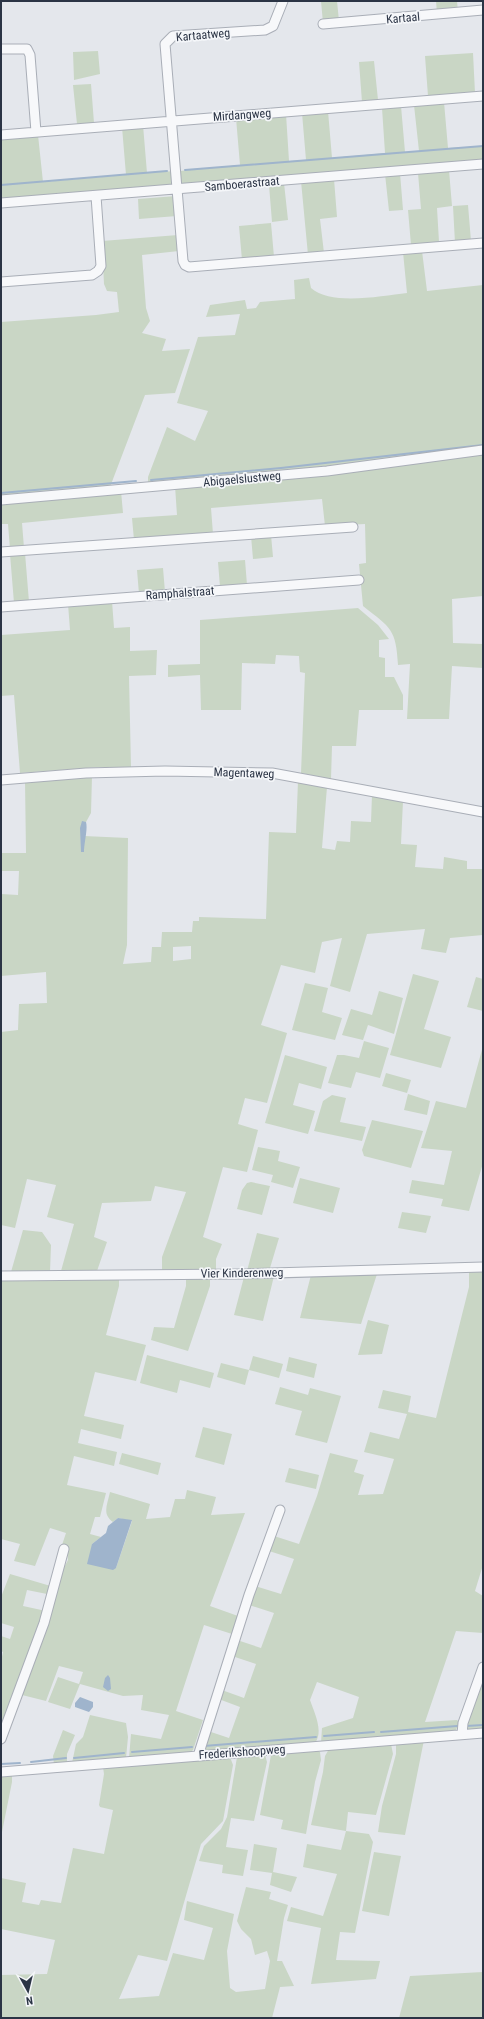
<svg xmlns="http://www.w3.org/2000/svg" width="484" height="2019" viewBox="0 0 484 2019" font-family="'Roboto Condensed',sans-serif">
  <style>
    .green { fill: #c9d6c5; fill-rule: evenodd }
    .water { fill: #9fb4cc }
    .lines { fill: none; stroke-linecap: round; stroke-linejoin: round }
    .stream { stroke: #9fb4cc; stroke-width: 2 }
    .street-casing { stroke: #a9aeb7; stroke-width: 11 }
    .street { stroke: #f7f8fa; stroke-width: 9 }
    .labels { text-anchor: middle; stroke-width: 3.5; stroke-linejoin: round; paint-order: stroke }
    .street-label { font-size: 12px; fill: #2b3445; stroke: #f4f6f9 }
  </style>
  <rect width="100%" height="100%" fill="#e4e7ec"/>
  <path class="green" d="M321,1h16l2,20 -16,2z
    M436,1h21l1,11 -21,1z
    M98,51l2,23 -26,6 -1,-28z
    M473,53l2,40 -47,3 -3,-40z
    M374,61l4,39 -16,2 -3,-40z
    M91,84l3,39 -17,1 -4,-39z
    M444,102l4,46 35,-2v15l-300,23 -3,-4v-9l60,-6 -4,-47 50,-4 3,47 17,-1 -4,-47 26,-2 4,47 53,-5 -3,-45 19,-2 4,46 14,-1 -5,-46z
    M143,125l4,48 28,-2 -3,15 -171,14v-62l37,-3 5,47 83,-7 -4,-48z
    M449,170l3,36 -15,2 2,34 -28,3 -3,-35 13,-1 -3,-36z
    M400,173l3,37 -14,1 -4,-37z
    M334,179l3,38 -17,2 4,34 -16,2 -7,-74z
    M284,183l4,37 -16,2 -3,-37z
    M176,196l1,20 -38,3 -1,-20z
    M468,205l3,36 -16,2 -2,-37z
    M271,223l3,34 -32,3 -3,-34z
    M178,235l1,16 -37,4 4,53 4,13 -8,12 24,6 -4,12 28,-2 -15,44 -30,2 -35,92 -109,10v-175l95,-7 23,-3 -2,-20 -10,-1 -3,-7 -2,-43z
    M422,251l5,40 56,-6v163l-156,21 -179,15v-7l19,-50 28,14 13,-30 -31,-8 21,-66 37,-2 5,-21 -34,3 4,-12 35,-5 2,9 9,-1 4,-6 35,-3 -1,-19 15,-2 2,10c20,18 70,8 96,5l-4,-41z
    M483,452v144l-31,3 1,44 30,1v24l-31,-2 -3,53h-42l3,-55 -12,1c-2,-36 -7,-37 -35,-59l-4,-42 7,-1 -1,-39 -40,2 -3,-27 -111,9 2,26 -79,6 -2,-22 45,-3 -2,-29z
    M121,491l2,22 -101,10 2,25 -14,1 -2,-25h-7v-23z
    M271,535l2,22 -20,2 -2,-23z
    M25,553l4,49 -15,1 -4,-49z
    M245,560l2,25 -27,2 -2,-25z
    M163,568l2,24 -26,2 -2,-24z
    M112,601l2,27 16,-1v24l27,-1 -1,25 -27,1 2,91h-31l-80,6 -6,-78 -13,1v-61l69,-5 -2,-26z
    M358,608l20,17 11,14 -10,1v17l6,1v19h9l9,18v15h-44l-3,36h-24l-1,33 -30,-6 4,-100 -5,-1 -1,-16 -23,-1 -1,9 -33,-1 -1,47h-40l-1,-35 -32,2v-12l32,-1v-44z
    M92,776l-1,37 -5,9h-4l-1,30 3,-1v-15l44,2 -1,107 -4,19 28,-2 1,-15h9l1,-15h30l1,-11h6v-4l67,2 3,-87 27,1 2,-52 29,6 -5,61 13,2 2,-9 13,1 1,-21 20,1 1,-27 31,6 -2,43 16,1 -2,22 28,2 1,-12 23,4v8h16v66l-33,3 -4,15 -25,-4 4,-20 -58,5 -17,58 -20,-6 12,-48 -20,4 -7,31 -34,-8 -20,60 26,8 -20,70 -22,-5 -7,26 20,6 -11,42 -24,-5 -20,70 19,7 -6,15v11h-54v-13l24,-65 -31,-6 -4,15 -49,2 -8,34 13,5 -10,29h-36l13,-47 -27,-7 9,-32 -29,-6 -12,49 -14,-3v-193l17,-2 1,-26 28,-1 -1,-31 -45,4v-82l17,1 1,-24h-18v-18h25l-1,-72zM191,946v13l-18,2v-14z
    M413,974l26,7 -15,48 27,8 -10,31 -51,-13z
    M476,977l7,2v32l-16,-4z
    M305,983l23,5 -6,24 20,6 -7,22 -43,-10z
    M379,991l24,7 -9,36 -26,-9 -5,15 -21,-5 9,-26 21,6z
    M364,1041l25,7 -9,30 -24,-6 -5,16 -23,-5 9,-28h7l15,3z
    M483,1046v117l-14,48 -28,-5 2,-7 -34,-6 3,-13 32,5 8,-34 -31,-3 15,-47 30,7z
    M285,1055l42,12 -6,22 -22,-6 -6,22 22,6 -7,23 -43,-11z
    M386,1073l25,7 -4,13 -25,-7z
    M408,1094l22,7 -3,14 -23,-5z
    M332,1095l14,3 -6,24 26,5 -4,14 -48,-10 9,-30z
    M372,1120l51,11 -12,37 -47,-12 -2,-6z
    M258,1147l22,4 -2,10 22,6 -7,21 -22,-6 2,-7 -21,-5z
    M300,1178l40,10 -7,25 -40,-10z
    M251,1182l19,4 -8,29 -25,-6 5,-19 5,-7z
    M402,1212l29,4 -5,17 -28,-5z
    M23,1230l19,2 9,13 -1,27h-39z
    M257,1233l22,5 -9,30 -2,1 -21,2z
    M469,1271h14v294l-8,26 8,5v37l-27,-2 -31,91 32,-2 3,3 -5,8 -134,12 1,-15 31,-10 6,-21 -42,-15 -7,18c4,12 14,31 5,43l-114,10 4,-23 24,8 11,-31 -24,-9 3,-9 25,9 12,-34 -24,-8 5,-16 24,8 13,-35 -25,-8 6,-19 26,8 13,-35 -25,-8 5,-15 25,8 18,-48 13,-43 28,7 -4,12 10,3 -6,20 25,-1 11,-35 -30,-7 6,-20 29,7 8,-25 -29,-6 5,-18 28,6 -3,16 28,6 33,-131z
    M377,1274l-16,50 -61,-6 11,-43z
    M186,1276h24v10l-22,65 -37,-11 3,-13 20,1 12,-42z
    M274,1276l-11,45 -29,-6 10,-38z
    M119,1278v8l-13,49 40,10 -10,36 -41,-9 -11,44 40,9 -3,14 -40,-10 -3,14 39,9 -3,14 -40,-10 -7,29 39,8 -6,24h-5l-5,17 11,3 -9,7 24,24 16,-47 -14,-3 -5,4c-11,-8 -6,-16 -3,-30l40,12 -4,15 24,-2 5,-18h10l2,-9 29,7 -5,18 34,-2 -35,93 28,10 -6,18 -28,-9 -28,86 27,9 -10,30 -2,2 -62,6 2,-24 30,5 8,-24 -28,-5 2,-15 -20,1 -43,-12 -10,25 -22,-7 10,-25 21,7 4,-12 -24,-6 -13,35 -28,-7 41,-117 9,-17 -1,-11 -5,-4 4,-12 -16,-5 -15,38 -21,-5 6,-17 -19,-5v-259z
    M368,1320l21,5 -7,29 -24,1z
    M147,1355l67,18 -4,15 -30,-8 -3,13 -37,-10z
    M253,1356l30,8 -4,14 -30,-8 -4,15 -28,-8 4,-14 28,7z
    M289,1357l28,7 -3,14 -28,-7z
    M280,1387l28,8 2,-7 31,8 -14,47 -32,-8 7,-24 -27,-7z
    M203,1427l29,7 -8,31 -29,-8z
    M122,1453l39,10 -3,12 -39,-11z
    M289,1468l30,7 -3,14 -31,-7z
    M10,1574l44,13 -2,8 -25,-5 -4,16 23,5 -45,124v-74l2,-9 -2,-1v-15l9,3 4,-12 -13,-4v-26z
    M483,1676v53l-16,2 -4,-7z
    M90,1715l36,8 2,14 -2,21 -54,5 4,-19 7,-7z
    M63,1730l12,5 -8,19v9l-13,1 -1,-8z
    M424,1740l-19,95 -27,-3 4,-26 14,-52v-11z
    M391,1744l2,10 -17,61 -28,-3 -2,19 23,3 4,8 -18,91 -15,-1 -4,28 44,1 -4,18 -65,5 10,-56 -34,-7 4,-14 32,9 14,-42 -34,-7 4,-23 34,6 5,-19 -35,-6 12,-53 2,-16 4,-7z
    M316,1749l4,3 1,8 -6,22 -9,52 -25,-5 2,-9 -23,-5 11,-60 2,-2z
    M265,1755l2,7 -13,59 -23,-3 -5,29 22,3 -5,26 -21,-3 1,-8 -24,-4 5,-15 17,-17 6,-12 10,-60z
    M230,1757l3,8 -10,56 -22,23 -34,117 -29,-6 -19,44 40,-3 14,-43 31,7 9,-32 -29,-8 3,-19 47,13 -7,37 3,37 6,4 29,-3 5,-28 -3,-10 -12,4 -4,-16 -10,-10 -4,-8 9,-34 25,5 -2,7 19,6 -4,13 -7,43h5l12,25 -14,1 -8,31h-271v-43l46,-1 8,-34 -54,-11v-51l25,5 -4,19 17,3 2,-5 20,3 12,-55 31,6 9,-44 -13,-3 -1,-2 5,-31 -1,-7z
    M1,1775h11v7l-11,55z
    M254,1844l23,4 -4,24 24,5 -6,15 -21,-7 2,-12 -22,-3z
    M374,1852l27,4 -12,60 -27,-5z
    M483,1972v46h-84l11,-42z"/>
  <path class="water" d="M82,821l4,1c2,7 -2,21 -2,30h-3l-1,-24z
    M118,1518l14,2 -16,48 -3,2 -26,-6 5,-20 14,-11 2,-7z
    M108,1675l2,3 1,11 -3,2 -5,-4 2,-9z
    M80,1697l13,5v5l-4,5 -14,-5v-4z"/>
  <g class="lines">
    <path class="stream" d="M185,170l298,-24
      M1,185l166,-14
      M151,480l130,-12 202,-23
      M1,493l135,-12
      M466,1726l17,-1
      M381,1732l76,-6
      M324,1736l50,-4
      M204,1746l112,-9
      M132,1752l60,-5
      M74,1758l50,-5
      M31,1762l35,-4
      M1,1764l19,-1"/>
    <defs>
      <path id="street" d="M283,1l-10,25 -8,4 -92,6 -8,8 18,217 2,4 4,2 294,-24
        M323,24l160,-14
        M1,49h26l3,6 6,77
        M1,135l482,-39
        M1,203l482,-39
        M1,282l91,-7 6,-4 3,-5 -5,-70
        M1,500l326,-29 156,-21
        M1,552l352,-25
        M1,607l358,-27
        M1,780l85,-7 79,-2 107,2 211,39
        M1,1276l240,-2 242,-7
        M462,1734l1,-11 20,-56
        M1,1739l43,-116 20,-74
        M198,1756l51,-161 31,-85
        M1,1772l482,-39"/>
    </defs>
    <use href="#street" class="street-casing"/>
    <use href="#street" class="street"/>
  </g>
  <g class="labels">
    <g class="street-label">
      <text transform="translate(403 18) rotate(-5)" y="4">Kartaal</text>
      <text transform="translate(203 35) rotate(-5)" y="4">Kartaatweg</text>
      <text transform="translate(242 115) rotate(-4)" y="4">Mirdangweg</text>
      <text transform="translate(242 184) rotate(-5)" y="4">Samboerastraat</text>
      <text transform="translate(242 479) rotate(-5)" y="4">Abigaelslustweg</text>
      <text transform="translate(180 593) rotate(-4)" y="4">Ramphalstraat</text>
      <text transform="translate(244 773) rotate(2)" y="4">Magentaweg</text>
      <text transform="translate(242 1273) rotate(-1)" y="4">Vier Kinderenweg</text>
      <text transform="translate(242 1752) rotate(-4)" y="4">Frederikshoopweg</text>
    </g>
  </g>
  <rect width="484" height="2019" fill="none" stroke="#2b3445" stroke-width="4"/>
  <g transform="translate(28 1991) rotate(172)" stroke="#f4f6f9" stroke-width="3" paint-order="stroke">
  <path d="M0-3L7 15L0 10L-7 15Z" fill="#2b3445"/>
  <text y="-6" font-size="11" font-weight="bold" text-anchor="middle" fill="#2b3445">N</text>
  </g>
</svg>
